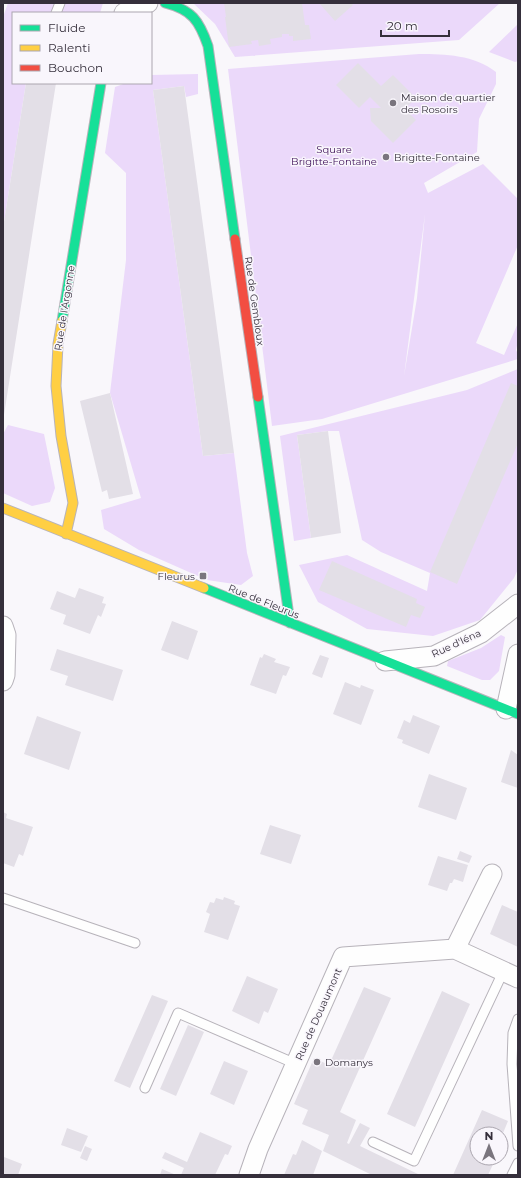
<svg xmlns="http://www.w3.org/2000/svg" width="521" height="1178" viewBox="0 0 521 1178" font-family="Montserrat,sans-serif">
  <style>
    .green { fill: #ebd9fa; fill-rule: evenodd }
    .building { fill: #e3dfe7 }
    .lines { fill: none; stroke-linecap: round; stroke-linejoin: round }
    .lane-casing { stroke: #b7b3ba; stroke-width: 11 }
    .street-casing { stroke: #b7b3ba; stroke-width: 21 }
    .fast-casing { stroke: #b7b3ba; stroke-width: 11 }
    .slow-casing { stroke: #b7b3ba; stroke-width: 11 }
    .jam-casing { stroke: #b7b3ba; stroke-width: 11 }
    .lane { stroke: #fefefe; stroke-width: 9 }
    .street { stroke: #fefefe; stroke-width: 19 }
    .fast { stroke: #16e098; stroke-width: 9 }
    .slow { stroke: #ffcf43; stroke-width: 9 }
    .jam { stroke: #f24e42; stroke-width: 9 }
    .poi-dot { fill: #7a757e; stroke: #f9f6fc; stroke-width: 1.5 }
    .labels { text-anchor: middle; stroke-width: 3; stroke-linejoin: round; paint-order: stroke }
    .poi-label { font-size: 10px; fill: #352f3b; stroke: #f9f6fc; text-anchor: start }
    .park-label { font-size: 10px; fill: #3d0f58; stroke: #f9f6fc }
    .street-label { font-size: 10px; fill: #352f3b; stroke: #f9f6fc }
  </style>
  <rect width="100%" height="100%" fill="#f9f7fb"/>
  <path class="green" d="M8,3h95l-3,10h-87v70h13l-23,145v-211z
    M193,3h307l-41,37 -224,17 -20,-33z
    M518,24v37l-3,1 -26,-10z
    M419,54c27,0 55,1 77,18v12l-17,35 -2,33 -53,31 4,10 55,-29 35,35v46l-42,98 28,12 14,-32v18l-2,9 2,4v5l-196,60 -50,7 -44,-357zM425,214l-8,84 -13,78z
    M198,74v20l-12,3 -2,-11 -31,4 50,366 31,-3 13,100 6,23 -12,9 -34,-5 -68,-30 -35,-21 -3,-19 40,-12 -31,-105 16,-133v-87l-21,-20 10,-66 11,-4h25v-8z
    M518,369v200l-4,9 -34,42 -47,16 -66,-7 -49,-27 -19,-37 48,-10 80,36 3,-18 -49,-21 -19,-12 -23,-109h-11l-31,4 14,103 -17,3 -14,-105 187,-46z
    M8,425l36,9 11,54 -5,14 -18,4 -29,-13v-59z
    M501,635l4,2 -6,34 -9,9h-8l-35,-14 1,-5 33,-13z"/>
  <path class="building" d="M224,3h78l3,22h4l2,14 -18,2v-5h-4v-2h-7v3l-12,2 1,5 -12,2 -1,-6 -7,1 1,3 -23,3 -4,-30h1z
    M319,3h32l2,2 -18,16z
    M358,63l23,23 12,-11 23,23 -11,11 11,11 -23,23 -22,-22 -1,-13h11l-11,-11 -11,11 -23,-23z
    M26,83h30l-52,332 -1,-187z
    M184,86l50,367 -31,3 -50,-366z
    M511,383l7,3v57l-61,141 -27,-12z
    M110,393l23,101 -24,5 -2,-9 -5,2 -22,-91z
    M328,431l13,102 -30,5 -14,-103z
    M332,561l85,38 -1,4 9,4 -5,11 -9,-3 -5,12 -87,-37z
    M79,588l25,9 -2,6 4,1 -5,13 -3,-2 -8,19 -27,-10 3,-9 -16,-6 7,-18 18,7z
    M172,621l26,10 -10,29 -27,-10z
    M57,649l66,21 -10,31 -48,-16 3,-9 -18,-6z
    M264,654l12,5 -2,3 16,5 -4,9 -3,-1 -7,19 -26,-9 10,-28 2,1z
    M320,655l9,3 -7,20 -10,-4z
    M345,682l15,6 1,-3 13,5 -13,35 -28,-11z
    M413,715l27,11 -11,28 -27,-11 1,-3 -6,-2 7,-18 6,3z
    M37,716l44,16 -12,38 -45,-16z
    M511,750l7,5v33l-17,-6z
    M429,774l38,14 -11,32 -38,-13z
    M3,812l4,2 -1,4 27,9 -10,29 -4,-2 -5,13 -11,-4z
    M270,825l31,10 -10,29 -31,-10z
    M460,851l12,5 -3,7 -12,-4z
    M438,856l30,9 -5,17 -9,-3 -2,4h-2l-3,8 -19,-6z
    M224,897l11,4 -1,3 6,2 -12,34 -24,-8 6,-18 -4,-2 4,-10 4,1 2,-5 7,2z
    M502,905l16,7v35l-28,-13z
    M247,976l31,13 -10,24 -4,-2 -5,13 -27,-13z
    M364,987l27,11 -51,114 16,8 -9,23 2,1 11,-21 10,5 -10,18 60,29h-48l-49,-24 6,-16 -27,-11 6,-14 -14,-6 20,-46 15,7z
    M442,991l28,13 -55,123 -28,-13z
    M152,995l16,6 -38,87 -16,-7z
    M188,1025l16,7 -28,64 -16,-7z
    M224,1061l24,10 -14,34 -24,-11z
    M482,1110l26,11 -7,17v-4h-24v24h19l-8,17h-35z
    M67,1128l21,8 -7,16 -20,-7z
    M200,1132l32,14 -4,9 -3,-1 -10,21h-34l3,-7 -22,-10 3,-6 22,10z
    M302,1140l20,11 -9,24h-29l9,-21 3,1z
    M85,1146l7,3 -5,12 -7,-3z
    M4,1157l18,7 -4,11h-15v-14z
    M162,1169l14,6h-16z"/>
  <g class="lines">
    <defs>
      <path id="lane" d="M56,13l4,-10
        M3,898l132,45
        M518,1019l-5,14 -1,31 6,82
        M145,1088l33,-75 118,51
        M373,1142l41,19 89,-189
        M512,1175l6,-12"/>
      <path id="street" d="M124,13l17,-9 7,-1
        M3,626l3,9 -1,40 -2,6
        M385,661l49,-5 47,-23 37,-29
        M506,709l12,-55
        M455,949l37,-75
        M249,1175l9,-26 85,-192 112,-8 63,29"/>
      <path id="fast" d="M165,3c27,7 34,17 43,43l27,193
        M62,321l39,-238
        M258,397l32,226
        M204,588l314,126"/>
      <path id="slow" d="M62,321l-4,23 -2,42 5,50 12,67 -7,31
        M3,508l201,80"/>
      <path id="jam" d="M235,239l23,158"/>
    </defs>
    <use href="#lane" class="lane-casing"/>
    <use href="#street" class="street-casing"/>
    <use href="#fast" class="fast-casing"/>
    <use href="#slow" class="slow-casing"/>
    <use href="#jam" class="jam-casing"/>
    <use href="#lane" class="lane"/>
    <use href="#street" class="street"/>
    <use href="#fast" class="fast"/>
    <use href="#slow" class="slow"/>
    <use href="#jam" class="jam"/>
  </g>
  <g class="poi-dot">
    <circle cx="393" cy="103" r="4"/>
    <circle cx="386" cy="157" r="4"/>
    <rect x="199" y="572" width="8" height="8" rx="2"/>
    <circle cx="317" cy="1062" r="4"/>
  </g>
  <g class="labels">
    <g class="poi-label">
      <text x="401" y="101">Maison de quartier<tspan x="401" dy="12">des Rosoirs</tspan></text>
      <text x="394" y="161">Brigitte-Fontaine</text>
      <text x="195" y="580" text-anchor="end">Fleurus</text>
      <text x="325" y="1066">Domanys</text>
    </g>
    <g class="park-label">
      <text x="334" y="153">Square<tspan x="334" dy="12">Brigitte-Fontaine</tspan></text>
    </g>
    <g class="street-label">
      <text transform="translate(255 301) rotate(82)" y="4">Rue de Gembloux</text>
      <text transform="translate(64 308) rotate(-81)" y="4">Rue de l'Argonne</text>
      <text transform="translate(264 601) rotate(22)" y="4">Rue de Fleurus</text>
      <text transform="translate(456 643) rotate(-25)" y="4">Rue d'Iéna</text>
      <text transform="translate(318 1014) rotate(-66)" y="4">Rue de Douaumont</text>
    </g>
  </g>
  <rect width="521" height="1178" fill="none" stroke="#352f3b" stroke-width="8"/>
  <rect x="12" y="12" width="140" height="72" fill="#f9f6fc" stroke="#aba6af"/>
  <rect x="20" y="25" width="20" height="6" fill="#16e098" stroke="#aba6af"/>
  <text x="48" y="32" font-size="12" fill="#352f3b">Fluide</text>
  <rect x="20" y="45" width="20" height="6" fill="#ffcf43" stroke="#aba6af"/>
  <text x="48" y="52" font-size="12" fill="#352f3b">Ralenti</text>
  <rect x="20" y="65" width="20" height="6" fill="#f24e42" stroke="#aba6af"/>
  <text x="48" y="72" font-size="12" fill="#352f3b">Bouchon</text>
  <g transform="translate(489 1146)"><circle r="19" fill="#f9f6fc" stroke="#aba6af"/>
  <path d="M0-3L7 15L0 10L-7 15Z" fill="#7a757e"/>
  <text y="-6" font-size="11" font-weight="bold" text-anchor="middle" fill="#352f3b">N</text>
  </g>
  <path d="M381 30v6h68v-6" fill="none" stroke="#352f3b" stroke-width="2"/>
  <text x="387" y="30" font-size="12" fill="#352f3b" stroke="#f9f6fc" stroke-width="3" paint-order="stroke">20 m</text>
</svg>
